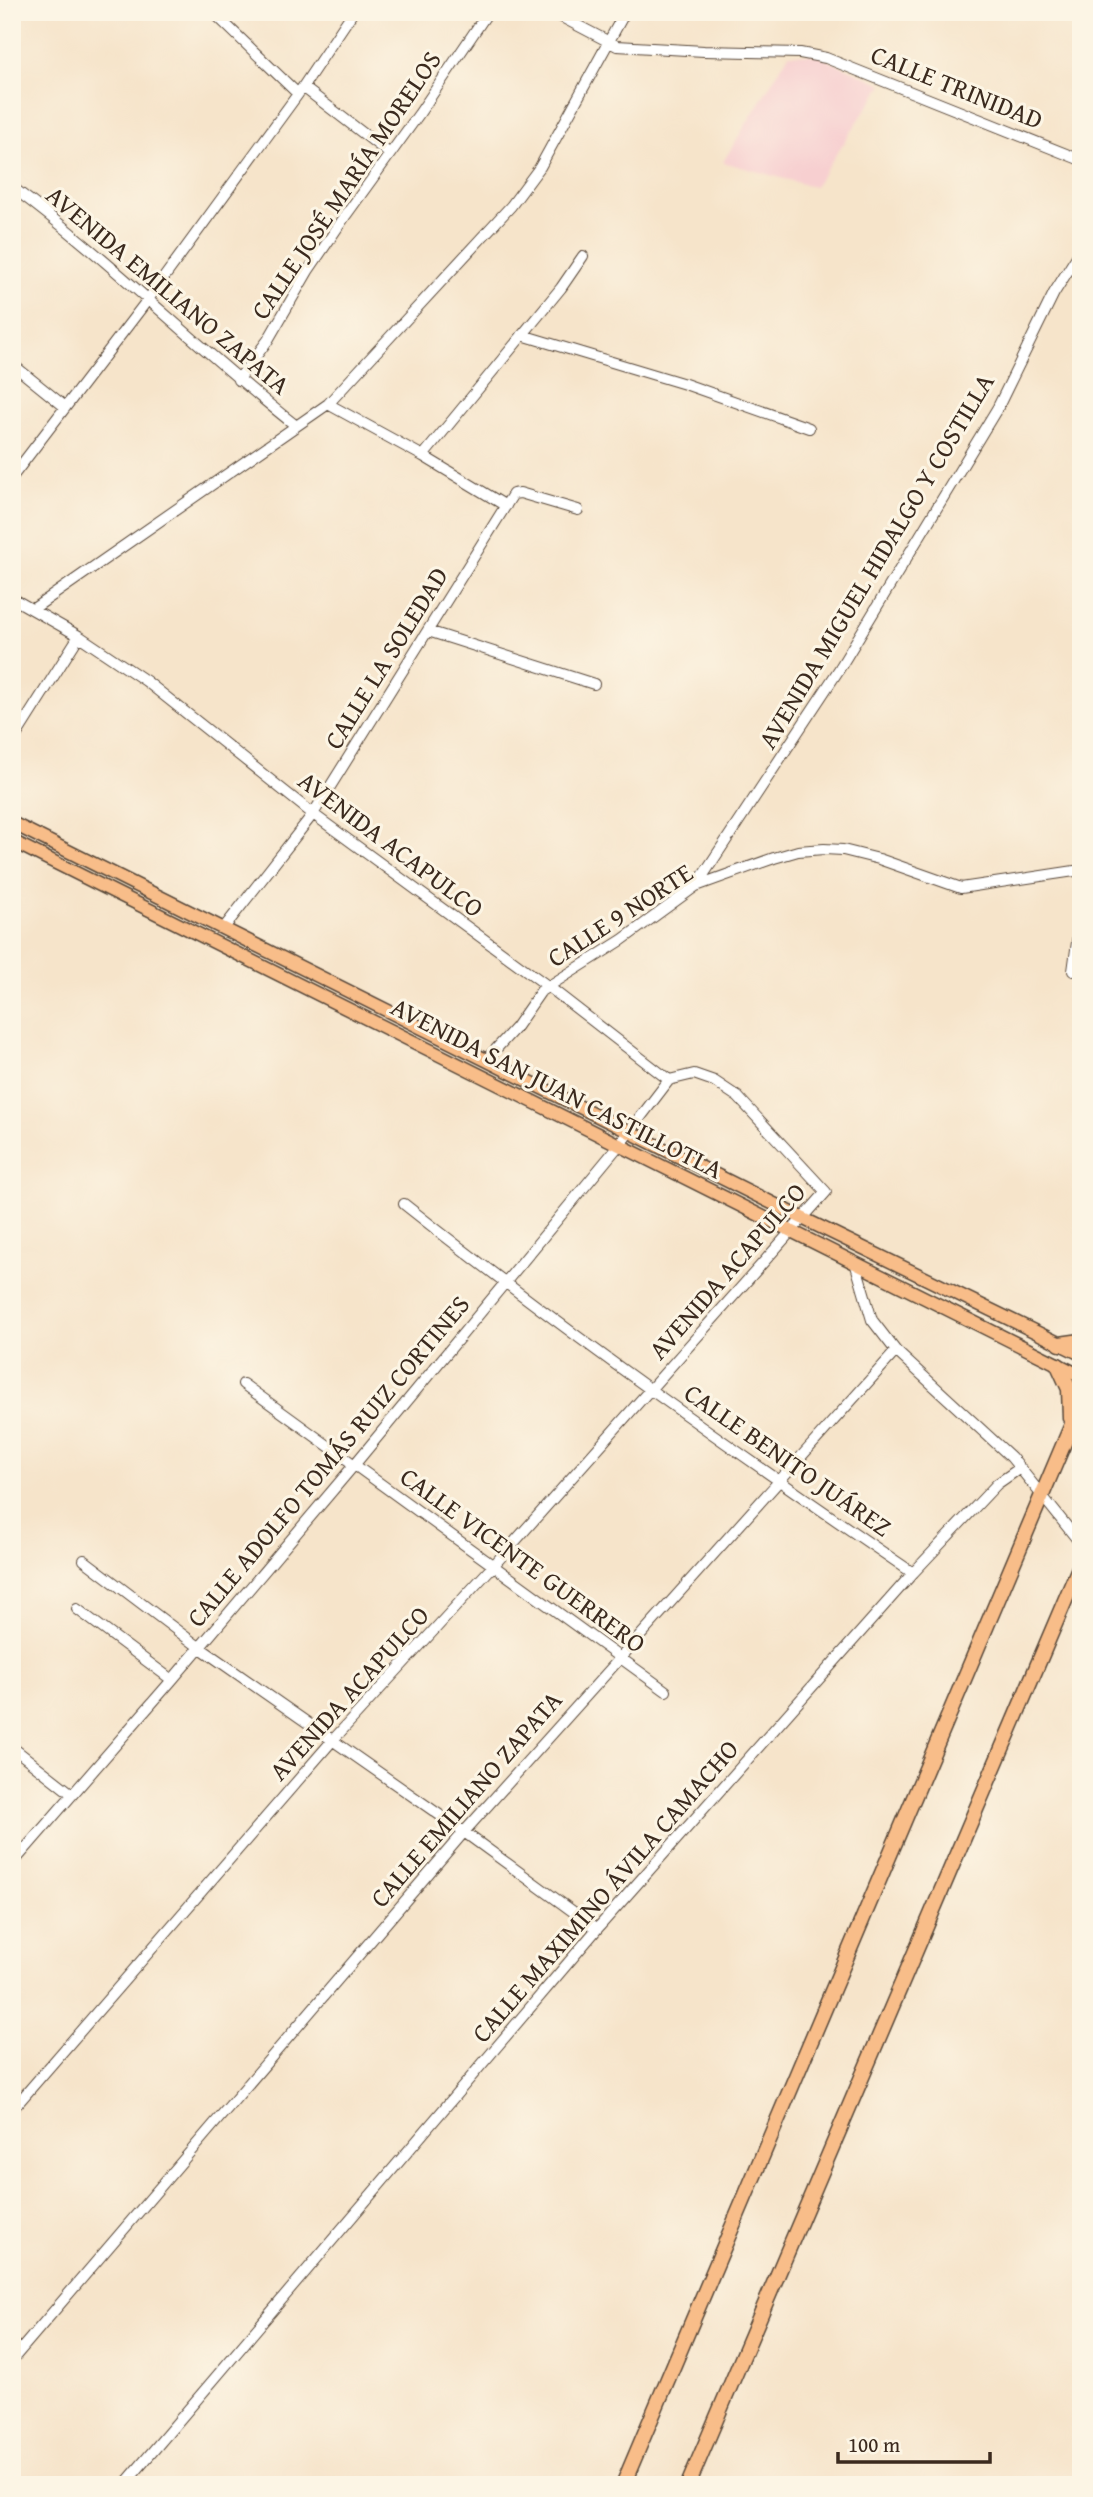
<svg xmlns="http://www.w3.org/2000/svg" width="1093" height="2497" viewBox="0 0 1093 2497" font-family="'Gentium Book Plus',serif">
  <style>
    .built { fill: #f7cfd0 }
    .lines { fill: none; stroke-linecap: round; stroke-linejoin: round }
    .minor-casing { stroke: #574638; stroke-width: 12 }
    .major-casing { stroke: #574638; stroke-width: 15 }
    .highway-casing { stroke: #574638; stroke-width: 17 }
    .minor { stroke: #fff; stroke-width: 10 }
    .major { stroke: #f8bd89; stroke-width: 12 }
    .highway { stroke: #f8bd89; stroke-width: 14 }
    .labels { text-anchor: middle; stroke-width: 6; stroke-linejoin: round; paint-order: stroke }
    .street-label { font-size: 26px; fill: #3b2a1e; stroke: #fcf5e5 }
  </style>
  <rect width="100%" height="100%" fill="#fcf5e5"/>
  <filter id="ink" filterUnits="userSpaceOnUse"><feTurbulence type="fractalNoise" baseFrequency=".0143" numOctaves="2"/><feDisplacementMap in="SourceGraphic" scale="14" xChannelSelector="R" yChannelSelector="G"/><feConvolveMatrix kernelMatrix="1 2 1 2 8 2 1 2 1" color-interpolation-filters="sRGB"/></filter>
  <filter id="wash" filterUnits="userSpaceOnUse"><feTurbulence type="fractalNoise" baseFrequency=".00686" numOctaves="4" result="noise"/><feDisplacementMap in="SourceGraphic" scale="28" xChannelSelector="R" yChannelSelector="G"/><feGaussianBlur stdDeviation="1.57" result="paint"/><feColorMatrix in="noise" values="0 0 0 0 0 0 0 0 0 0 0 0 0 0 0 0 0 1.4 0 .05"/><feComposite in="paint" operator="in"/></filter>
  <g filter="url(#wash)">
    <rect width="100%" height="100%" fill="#f6e4ca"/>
    <path class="built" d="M789,54l27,1 67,29 -69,103 -91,-25z"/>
  </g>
  <g filter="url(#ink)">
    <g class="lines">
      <defs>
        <path id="minor" d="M213,12l85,82
          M552,12l65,34 87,5 96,2 26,5 255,102
          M303,87l87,67
          M12,187c100,74 186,162 283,238
          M522,335l163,49 124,44
          M12,364l52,42
          M238,380l30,-40 40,-69 38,-56 73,-101 69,-102
          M328,404l95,52 83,50
          M423,456l138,-168 22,-32
          M12,477l137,-179 149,-204 55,-82
          M12,598l67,38 67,45 167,133 236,173 120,93
          M33,609l295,-205 183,-198 29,-39 85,-155
          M428,631l166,53
          M12,742l67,-106
          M696,886l142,-215 160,-264 56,-114 27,-43
          M223,929l90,-115 200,-320 7,-1 58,17
          M1073,971l8,-58
          M486,1060l30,-33 25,-36 81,-51 74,-54 78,-28 24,-7 26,-2 19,1 36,9 82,29 120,-18
          M404,1204c164,130 336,251 509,369
          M855,1262l17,58 24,31 115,106 70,87
          M243,1384l423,307
          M84,1560l115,87 265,185 133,97
          M77,1609l95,71
          M12,1747l60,47
          M12,1864l160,-184 183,-216 265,-320 49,-64
          M12,2110l320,-369 161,-175 333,-374 -88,-95 -24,-16 -20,-7 -25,6
          M12,2360l452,-528 432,-481
          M124,2485l473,-556 316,-356 84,-89 23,-16"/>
        <path id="major" d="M12,823l792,396 277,135
          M12,841l1069,535"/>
        <path id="highway" d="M1060,1344l21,-3
          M1058,1365l11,24 1,29
          M623,2485l458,-1082
          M688,2485l393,-922"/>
      </defs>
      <use href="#minor" class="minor-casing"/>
      <use href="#major" class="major-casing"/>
      <use href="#highway" class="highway-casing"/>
      <use href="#minor" class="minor"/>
      <use href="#major" class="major"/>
      <use href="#highway" class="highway"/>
    </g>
  </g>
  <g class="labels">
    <g class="street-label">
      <text transform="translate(957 87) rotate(22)" y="9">CALLE TRINIDAD</text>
      <text transform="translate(346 185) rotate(-56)" y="9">CALLE JOSÉ MARÍA MORELOS</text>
      <text transform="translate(168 290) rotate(40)" y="9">AVENIDA EMILIANO ZAPATA</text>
      <text transform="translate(876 561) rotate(-59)" y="9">AVENIDA MIGUEL HIDALGO Y COSTILLA</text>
      <text transform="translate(386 658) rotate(-58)" y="9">CALLE LA SOLEDAD</text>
      <text transform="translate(391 844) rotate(37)" y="9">AVENIDA ACAPULCO</text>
      <text transform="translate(620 915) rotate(-33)" y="9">CALLE 9 NORTE</text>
      <text transform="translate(557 1088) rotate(27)" y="9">AVENIDA SAN JUAN CASTILLOTLA</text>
      <text transform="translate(727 1271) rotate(-49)" y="9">AVENIDA ACAPULCO</text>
      <text transform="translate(788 1460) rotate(35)" y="9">CALLE BENITO JUÁREZ</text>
      <text transform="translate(328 1461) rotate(-50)" y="9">CALLE ADOLFO TOMÁS RUIZ CORTINES</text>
      <text transform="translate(523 1560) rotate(36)" y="9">CALLE VICENTE GUERRERO</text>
      <text transform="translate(349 1693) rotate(-48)" y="9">AVENIDA ACAPULCO</text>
      <text transform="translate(466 1799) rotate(-49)" y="9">CALLE EMILIANO ZAPATA</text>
      <text transform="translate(605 1891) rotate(-49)" y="9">CALLE MAXIMINO ÁVILA CAMACHO</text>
    </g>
  </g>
  <rect width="1093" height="2497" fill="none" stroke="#fcf5e5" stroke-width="42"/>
  <path d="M838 2452v10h152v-10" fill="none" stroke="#3b2a1e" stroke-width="3.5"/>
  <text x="848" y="2452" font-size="21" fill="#3b2a1e" stroke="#fcf5e5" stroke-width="5" paint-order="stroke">100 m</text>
</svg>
